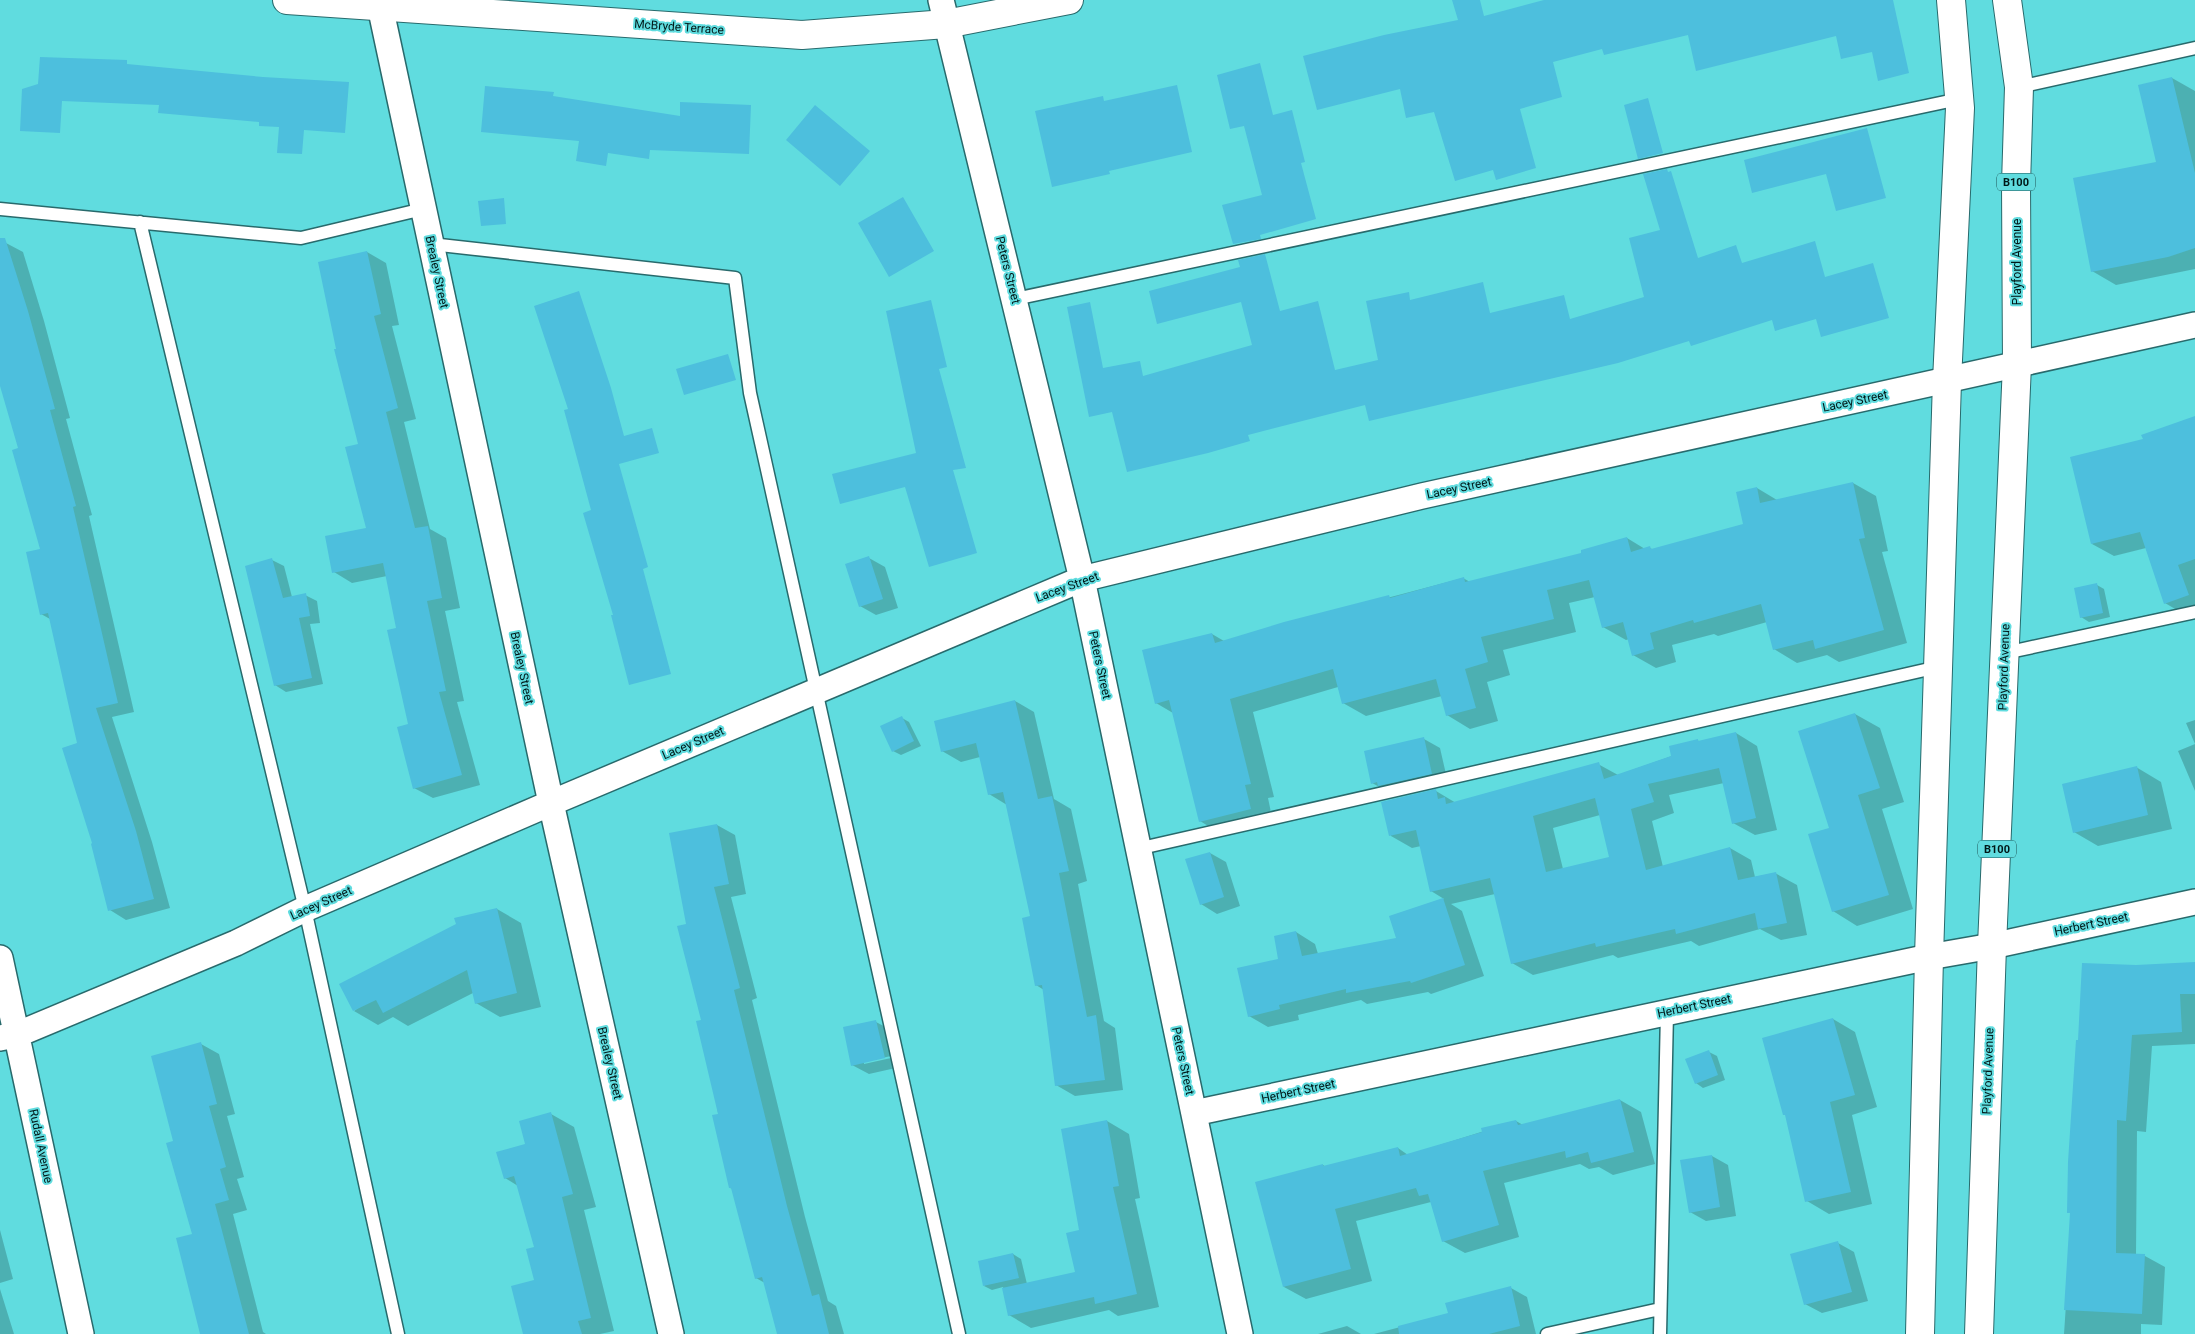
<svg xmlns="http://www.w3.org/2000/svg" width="2195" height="1334" viewBox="0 0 2195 1334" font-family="Roboto,sans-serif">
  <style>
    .shadow { fill: #0003; fill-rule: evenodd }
    .building { fill: #4dbfdd; fill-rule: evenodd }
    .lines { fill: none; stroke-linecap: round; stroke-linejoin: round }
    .lane-casing { stroke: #286a6c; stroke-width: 15 }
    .street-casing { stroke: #286a6c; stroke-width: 28 }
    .secondary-casing { stroke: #286a6c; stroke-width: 30 }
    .highway-casing { stroke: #286a6c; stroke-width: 30 }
    .lane { stroke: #fff; stroke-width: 12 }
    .street { stroke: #fff; stroke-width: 25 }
    .secondary { stroke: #fff; stroke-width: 28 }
    .highway { stroke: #fff; stroke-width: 28 }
    .labels { text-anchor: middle; stroke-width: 4; stroke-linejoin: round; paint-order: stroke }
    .shield { fill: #60dcdf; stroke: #1d5354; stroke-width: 1 }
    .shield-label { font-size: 11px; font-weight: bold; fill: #001818 }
    .street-label { font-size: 12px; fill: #001818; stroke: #60dcdf }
  </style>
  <rect width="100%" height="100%" fill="#60dcdf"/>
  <path class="shadow" d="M2172,78l23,13v178l-79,16 -24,-14 65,-108z
    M6,243l17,9 21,69 26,97 -4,1 26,96 -3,1 45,196 -22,5 40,125 18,66 -44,12 -16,-10 -31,-166 -29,-125 -9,-5v-64l-22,-101 -19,-68v-136z
    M367,252l19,11 13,62 -7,1 24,93 -12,3 26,107 16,9 14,70 -15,3 19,90 -7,1 23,83 -47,13 -19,-10 -5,-63 -12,-96 -10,-53 -35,7 -18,-11 33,-43 -7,-85 -22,-94z
    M2195,419v194l-8,3 -22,-13 -19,-55 -32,8 -22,-12 53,-104z
    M1853,483l23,13 12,55 -6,1 25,91 -68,19 -12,-7 -30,8 -23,-14 -7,-27 -49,14 -4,-2 -42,11 4,17 -20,6 -23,-13 -4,-16 -3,1 -23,-13 -8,-30 -26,6 7,29 -73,18 7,25 -23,7 11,39 -28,8 -23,-14 -5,-19 -76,20 -23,-13 -5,-16 -85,25 21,85 -6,1 5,24 -50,13 -23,-14 -27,-108 -17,-10 56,-69 12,7 239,-63 7,4 113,-28 44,-16 18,11 5,-1 4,2 91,-25 12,-37 20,12z
    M869,558l16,9 13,41 -22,7 -16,-9z
    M272,560l12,6 8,31 13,-2 12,6 3,22 -10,1 13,60 -37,8 -11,-7z
    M2097,585l7,4 6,28 -21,5 -8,-5z
    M1015,701l19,11 20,87 17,10 16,72 -9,3 26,137 11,7 8,62 -48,6 -19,-11 -12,-95 -8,-5 -4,-68 -25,-112 -18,-11 -9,-37 -19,5 -19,-11z
    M1855,714l25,14 24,74 -22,7 31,100 -56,17 -24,-15 -3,-82z
    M902,718l7,4 12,24 -20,9 -8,-4z
    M2195,720v24l-9,-21z
    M1736,733l21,13 20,84 -22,5 -22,-12 -9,-40 -55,12 5,18 -22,8 11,46 67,-19 21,12 4,17 20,-4 22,12 10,50 -26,5 -21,-11 -61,17 -8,-5 -73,17 -5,-3 -80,20 -21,-12 -17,-69 -44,10 11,7 22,65 -53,18 -3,-2 -61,12 -6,-4 -63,15 1,5 -31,7 -19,-11 47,-84 19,12 3,10 79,-15 -7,-22 54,-18 -13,-8 -10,-45 -9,2 -21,-12 -8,-33 53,-12 20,12 142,-39 20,11 54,-19 25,-16 4,2zM1600,815l10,43 -47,11 -10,-41z
    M1424,739l16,9 8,35 -59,9 -17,-9z
    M2195,744v47l-17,-40z
    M2136,767l25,15 11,47 -74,17 -24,-14z
    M717,825l18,10 11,59 -15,3 26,101 -5,2 53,217 23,84 8,5 8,28h-66l-13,-51 -9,-5 -23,-89 -3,-1 -42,-264z
    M1210,853l16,9 14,44 -23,8 -16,-10z
    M497,909l24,14 20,84 -41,10 -24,-14 -3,-10 -65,33 -15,-9 -15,8 -24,-14z
    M2195,964v80l-43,2 -6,86 -9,-1 -1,124 9,1 20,11 -3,58 -21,-1v10h-77l8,-120 64,-248z
    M1833,1019l22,13 22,75 -25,8 20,89 -43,10 -22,-13z
    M876,1022l17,9 7,36 -31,7 -17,-9zM891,1056v2l-27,6v-2z
    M201,1044l18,10 16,60 -8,2 17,61 -7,2 10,31 -14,4 30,118 3,2h-56l-16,-99 -19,-93z
    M1709,1052l8,4 8,24 -22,8 -7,-5z
    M1620,1100l21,12 14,52 -42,11 -14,-8 -10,2 -9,-5 -76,19 15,54 -54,16 -22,-12 -12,-39 -75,19 16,60 -66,18 -22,-12 39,-122 3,2 72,-19 10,7 108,-34 7,4z
    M551,1114l23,13 22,80 -12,3 30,121 -14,3h-76l11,-53 1,-33 -18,-62 -13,-8z
    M1107,1121l22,13 11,64 -5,1 24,108 -41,9 -9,-6 -78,18 -22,-13 -6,-28 -11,3 -8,-4 29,-32 8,5 6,25 50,-11 4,-42z
    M1712,1156l16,9 8,51 -30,5 -16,-9z
    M0,1230l13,49 -13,4z
    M1838,1243l16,9 14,49 -46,12 -17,-9z
    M1511,1288l16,9 9,37h-162l75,-20z
    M0,1289l14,45h-14z
    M1347,1326l14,8h-43z"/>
  <path class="building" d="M1452,0h28l4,16 60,-16h349l16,73 -31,8 -6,-29 -31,7 -5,-23 -140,35 -8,-36 -84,20 -2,-6 -49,13 9,35 -42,12 16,59 -40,12 -3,-10 -38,11 -21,-69 -28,6 -6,-29 -83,21 -14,-54 81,-21 74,-15z
    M40,57l87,3v4l136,13 86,5 -4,51 -41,-3 -2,24 -25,-1 2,-26 -20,-1v-4l-101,-9 1,-8 -97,-4 -2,32 -40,-2 2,-42 16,-5z
    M1260,63l13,52 19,-5 13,52 -4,1 15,56 -56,16 1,4 -28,5 -11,-39 40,-10 -18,-69 -14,3 -13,-54z
    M2172,77l23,96v75l-27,9 -77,15 -18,-94 83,-16 -18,-77z
    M1177,85l15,67 -83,19 1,3 -58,13 -17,-76 68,-15 1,5z
    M485,86l69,6 -1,4 127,20v-14l71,3 -2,49 -99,-4 -1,9 -41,-6 -2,13 -30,-5 3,-20 -98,-9z
    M1648,98l15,55 -25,6 -14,-54z
    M815,105l55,46 -30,35 -54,-46z
    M1867,128l19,70 -50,13 -10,-37 -74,19 -8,-33z
    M1667,169l1,3 3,-1 27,87 38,-13 6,18 73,-22 10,36 48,-14 16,55 -68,19 -5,-18 -41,12 -3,-11 -81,26 -2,-5 -71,22 -249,58 -4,-16 -117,30 2,6 -42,12 -81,19 -15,-60 -23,5 -22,-110 23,-5 13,66 37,-7 3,15 109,-31 -11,-43 -84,22 -8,-33 91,-24 -2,-7 27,-6 15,57 38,-10 17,69 43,-10 -12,-59 43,-9 1,8 73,-18 7,31 74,-18 6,24 74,-22 -15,-59 31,-8 -17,-56z
    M903,197l31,54 -45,26 -31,-54z
    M504,198l2,26 -25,2 -3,-25z
    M0,238h5l23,73 27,98 -5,1 26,96 -3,1 45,196 -22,5 40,123 18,68 -46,12 -17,-67 1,-1 -30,-95 15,-5 -29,-130 -8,2 -14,-63 14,-3 -28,-99 6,-2 -18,-62z
    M367,251l14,63 -7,2 24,92 -12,4 29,116 13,-2 14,72 -15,3 19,90 -7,1 23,83 -49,14 -16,-62 11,-3 -21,-94 9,-2 -13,-65 -51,10 -7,-37 41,-8 -21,-81 13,-3 -24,-95h2l-18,-87z
    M579,291l32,97 13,48 28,-8 7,25 -40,11 29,103 -5,2 28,105 -42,11 -18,-70h2l-30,-102 8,-3 -27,-100 4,-1 -34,-103z
    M931,300l16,67 -8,2 27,99 -13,2 24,83 -48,14 -24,-80 -65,17 -8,-30 84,-21 -30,-142z
    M728,354l8,26 -52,15 -8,-26z
    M2195,416v143l-17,6 11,30 -25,9 -24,-72 -49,12 -21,-87 73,-18 -2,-4z
    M1853,482l12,56 -6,1 25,91 -69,19 -2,-9 -40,10 -12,-46 -67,19 -1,-3 -43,13 4,16 -22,7 -9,-34 -21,6 -13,-48 -42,10 7,29 -73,18 7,25 -23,7 11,39 -30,8 -10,-37 -94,25 -9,-35 -103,30 21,85 -6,1 6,24 -52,13 -30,-122 -14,4 -13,-54 70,-17 3,10 69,-21 105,-27 1,3 74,-21 1,5 116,-29v-3l46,-13 4,15 19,-6 1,3 92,-25 -7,-32 21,-5 3,16z
    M869,556l14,43 -24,8 -14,-43z
    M272,558l11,40 23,-5 4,23 -11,2 13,60 -38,8 -29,-120z
    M2097,583l6,30 -23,5 -6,-30z
    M1015,700l23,99 14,-3 17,75 -10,2 28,144 9,-2 9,65 -50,6 -13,-101 -7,1 -13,-68 8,-2 -27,-124 -15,3 -12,-52 -35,9 -7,-31z
    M1855,713l25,75 -22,7 31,100 -57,17 -24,-78 21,-6 -31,-97z
    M902,716l12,25 -22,11 -12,-26z
    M1736,732l20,86 -24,6 -13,-56 -71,16 6,18 -23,7 15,61 84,-23 8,33 38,-8 11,51 -29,6 -3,-16 -79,21 -1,-5 -79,18 -1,-4 -84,21 -21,-86 -60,14 -14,-62 -27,6 -8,-34 55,-13 2,10 7,-2 1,7 153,-42 5,17 67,-23 -2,-10 29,-7v2zM1595,798l14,59 -63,15 -13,-56z
    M1424,737l8,37 -54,12 -1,-4 -6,2 -7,-33z
    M2137,766l11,49 -75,18 -11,-49z
    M717,824l12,60 -15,3 26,101 -6,2 53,216 25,90 7,-2 10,40h-52l-15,-57 -7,2 -24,-91h-2l-17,-73 6,-1 -22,-93 5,-1 -24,-94 9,-2 -17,-91z
    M1210,852l14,45 -24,8 -15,-46z
    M1443,898l22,67 -54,18 -1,-2 -64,12v-4l-67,16 1,4 -32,8 -11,-49 41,-9 -4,-23 22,-5 6,25 94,-18 -7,-22z
    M497,908l20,85 -42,11 -8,-34 -84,43 -7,-13 -23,11 -14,-27 117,-60 -2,-6z
    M2195,962v32h-15l2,38 -50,3 -6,86 -9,-1 -1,133 29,1 -3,60 -78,-4 6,-97h-3l1,-51 8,-122h2l4,-77 54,2z
    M1833,1018l22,77 -25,7 21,90 -46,10 -20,-87h-2l-21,-77z
    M876,1020l9,38 -34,8 -8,-39z
    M201,1042l16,62 -8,2 17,61 -6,2 9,31 -14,4 34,130h-49l-24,-96 16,-4 -26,-91 7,-2 -22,-85z
    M1709,1050l9,25 -23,9 -10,-25z
    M1620,1099l14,53 -43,11 -3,-11 -22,6 -1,-7 -82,20 16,54 -57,17 -14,-48 -9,2 -3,-8 -81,21 16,60 -68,18 -28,-105 68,-18v2l75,-19 2,9 82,-24 -1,-4 35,-8 2,5z
    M551,1112l22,82 -11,3 29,121 -13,3 4,13h-59l-12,-48 23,-6 -8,-31 8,-2 -20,-71 -10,3 -8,-27 29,-8 -6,-23z
    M1107,1120l12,66 -6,1 24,107 -42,10 -1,-7 -86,19 -6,-28 73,-16 -9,-39 13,-3 -18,-101z
    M1712,1155l8,52 -31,6 -9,-53z
    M1838,1241l14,51 -48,13 -14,-51z
    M1013,1253l6,25 -36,8 -5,-25z
    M1511,1286l9,40 -31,8h-90l-1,-8 50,-13 -3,-10z"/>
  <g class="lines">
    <defs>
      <path id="lane" d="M2019,87l176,-39
        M0,209l301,29 122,-29
        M140,222l165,687 93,425
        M431,244l304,34 15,115 209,941
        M1015,299l944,-200
        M2005,653l190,-41
        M1137,849l801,-182
        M1547,1334l113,-25
        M1660,1334l7,-322"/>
      <path id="street" d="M381,0l-1,6 171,797 120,531
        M941,0l141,579 158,755
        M0,958l81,376
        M0,1038l16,-3 220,-92 69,-34 246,-106 531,-224 340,-83 773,-171
        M1194,1113l735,-156 63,-11 203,-44"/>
      <path id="secondary" d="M287,0l515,35 144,-11 123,-24"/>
      <path id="highway" d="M1920,1334l9,-377 18,-576 13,-273 -9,-108
        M1979,1334l13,-388 25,-582 -1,-180 3,-97 -12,-87"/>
    </defs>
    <use href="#lane" class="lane-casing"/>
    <use href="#street" class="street-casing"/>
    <use href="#secondary" class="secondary-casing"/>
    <use href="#highway" class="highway-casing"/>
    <use href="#lane" class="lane"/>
    <use href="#street" class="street"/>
    <use href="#secondary" class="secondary"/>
    <use href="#highway" class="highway"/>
  </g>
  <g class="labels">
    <g class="shield">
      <rect x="1997" y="173.5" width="38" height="17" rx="4"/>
      <rect x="1978" y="840.5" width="38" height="17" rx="4"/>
    </g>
    <g class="shield-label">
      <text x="2016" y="186">B100</text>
      <text x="1997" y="853">B100</text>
    </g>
    <g class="street-label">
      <text transform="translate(679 27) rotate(4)" y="4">McBryde Terrace</text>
      <text transform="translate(2017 262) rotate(-90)" y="4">Playford Avenue</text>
      <text transform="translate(1008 270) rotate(76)" y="4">Peters Street</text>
      <text transform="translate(437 272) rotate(78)" y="4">Brealey Street</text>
      <text transform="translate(1855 401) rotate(-12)" y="4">Lacey Street</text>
      <text transform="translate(1459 488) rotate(-12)" y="4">Lacey Street</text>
      <text transform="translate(1067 587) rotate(-20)" y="4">Lacey Street</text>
      <text transform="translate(1100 665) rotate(78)" y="4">Peters Street</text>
      <text transform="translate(2004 667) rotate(-88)" y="4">Playford Avenue</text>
      <text transform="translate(522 668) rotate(78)" y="4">Brealey Street</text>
      <text transform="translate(693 743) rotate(-23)" y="4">Lacey Street</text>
      <text transform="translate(321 903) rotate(-24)" y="4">Lacey Street</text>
      <text transform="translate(2091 924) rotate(-12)" y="4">Herbert Street</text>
      <text transform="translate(1694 1006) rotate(-12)" y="4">Herbert Street</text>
      <text transform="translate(1183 1061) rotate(78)" y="4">Peters Street</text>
      <text transform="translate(610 1063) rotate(77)" y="4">Brealey Street</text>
      <text transform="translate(1988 1071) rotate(-88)" y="4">Playford Avenue</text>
      <text transform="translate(1298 1091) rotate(-12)" y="4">Herbert Street</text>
      <text transform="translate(41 1146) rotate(78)" y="4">Rudall Avenue</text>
    </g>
  </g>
</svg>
